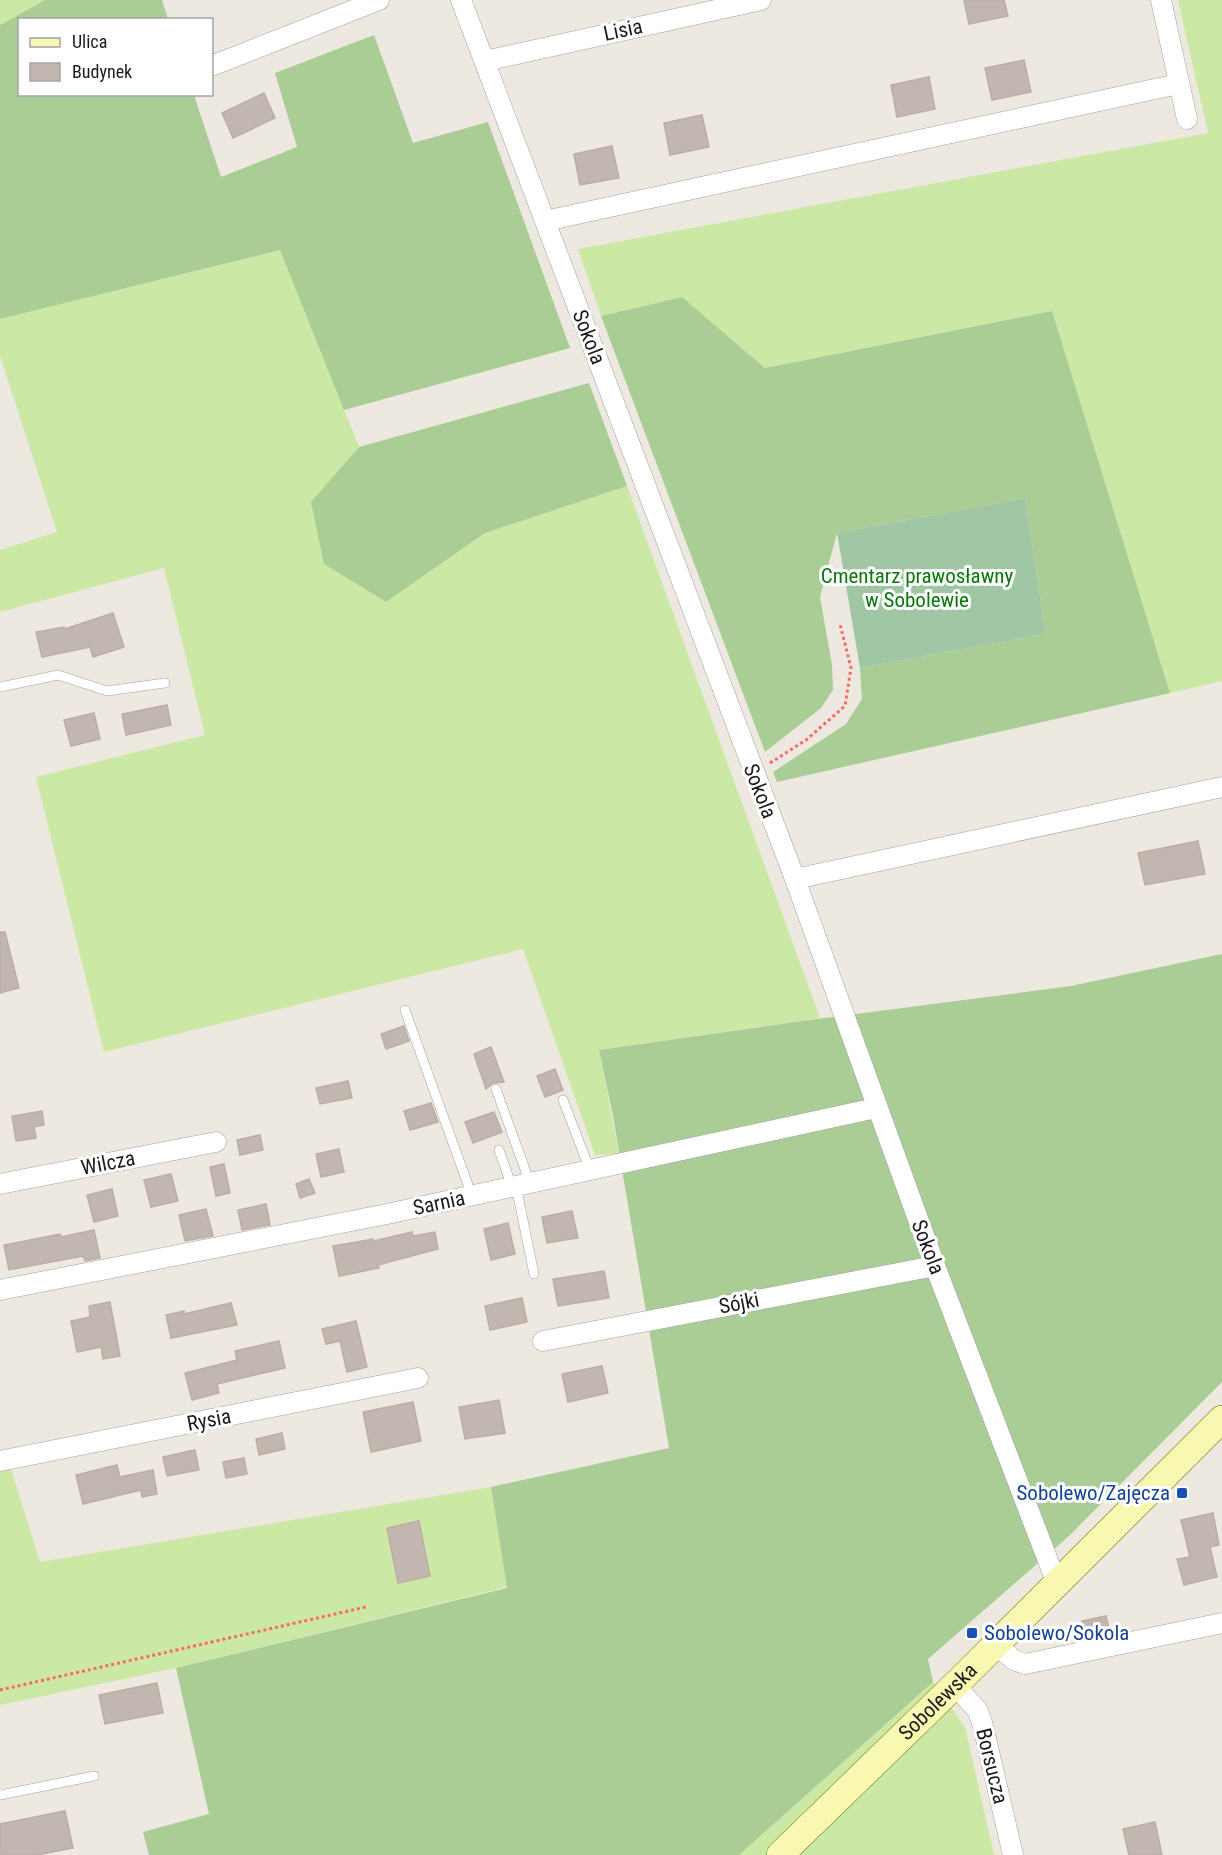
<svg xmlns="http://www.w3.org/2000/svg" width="1222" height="1855" viewBox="0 0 1222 1855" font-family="'Roboto Condensed',sans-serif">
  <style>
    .grass { fill: #cbe9a5 }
    .forest { fill: #a9cd94 }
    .cemetery { fill: #a1c6a4 }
    .building { fill: #c1b7b0; stroke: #beada3; stroke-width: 1.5 }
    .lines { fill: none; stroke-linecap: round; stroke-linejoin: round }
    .lane-casing { stroke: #a2a2a2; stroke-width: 10 }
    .street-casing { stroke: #a2a2a2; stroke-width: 21 }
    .secondary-casing { stroke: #6c7004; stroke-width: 28 }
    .path { stroke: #fa6964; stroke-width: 3; stroke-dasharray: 3 3; stroke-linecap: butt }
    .lane { stroke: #fff; stroke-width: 9 }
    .street { stroke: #fff; stroke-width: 20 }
    .secondary { stroke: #f9f8b2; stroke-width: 27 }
    .transit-dot { fill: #1a4fb4; stroke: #fff; stroke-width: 2 }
    .labels { text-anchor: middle; stroke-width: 6; stroke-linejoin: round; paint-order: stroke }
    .street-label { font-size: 21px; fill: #1b1b1b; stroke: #fff }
    .park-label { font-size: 21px; fill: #0a780c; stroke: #fff }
    .transit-label { font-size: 21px; fill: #164399; stroke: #fff; text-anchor: end }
  </style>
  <rect width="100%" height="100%" fill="#ede8e0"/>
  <path class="grass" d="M0,0h45l-45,25z
    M1178,0h44v681l-52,12 -118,-382 -287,57 -83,-71 -81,19 -23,-67 630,-116z
    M280,250l79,197 -47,55 12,62 62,38 99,-69 142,-47 193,532 -221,32 20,104 -24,1 -72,-206 -419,103 -68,-275 169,-42 -41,-167 -164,44v-62l57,-18 -57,-176v-37z
    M11,1469l29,93 451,-75 16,100 -331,81 -176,37v-234z
    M933,1682l32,45 29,128h-255z"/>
  <path class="forest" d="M45,0h117l6,19 -148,1v74l174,1 27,82 76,-30 -22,-74 99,-38 39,108 75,-21 82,226 -226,62 -64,-160 -280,69v-294z
    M682,297l83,71 287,-57 118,382 -393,89 -4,-10 73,-48 16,-25 -2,-31 186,-34 -21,-136 -188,35 -17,64 12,68 1,25 -12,18 -56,44 -164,-436z
    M589,383l38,103 -142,47 -99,69 -62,-38 -13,-62 48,-55z
    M1222,954v428l-153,154 -141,123 5,23 -194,173h-590l-6,-23 66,-18 -33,-146 331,-80 -16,-101 178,-39 -56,-332 -14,-66 203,-29 269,-35z"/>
  <path class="cemetery" d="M1025,498l21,136 -186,34 -23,-135z"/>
  <path class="building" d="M964,0h40l4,16 -39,8z
    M1024,60l7,32 -39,8 -7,-32z
    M929,77l6,32 -38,8 -6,-32z
    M264,93l11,25 -42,20 -11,-25z
    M702,115l7,32 -39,8 -6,-32z
    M612,146l7,32 -39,7 -6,-31z
    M113,613l11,34 -31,10 -3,-10 -48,10 -6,-25 28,-5 1,2z
    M167,705l4,20 -45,10 -4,-21z
    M94,713l6,26 -29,7 -7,-26z
    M1198,841l7,33 -60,11 -7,-32z
    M0,932h5l14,56 -19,5z
    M404,1026l5,15 -23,8 -5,-15z
    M491,1047l13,35 -11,1 -7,6 -12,-35z
    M555,1069l8,21 -18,7 -8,-21z
    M348,1081l4,17 -32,6 -4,-16z
    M431,1103l7,19 -28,8 -6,-19z
    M42,1111l2,14 -10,2 2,11 -20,3 -4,-25z
    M494,1112l8,20 -29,11 -8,-21z
    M260,1135l3,15 -23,5 -3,-15z
    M339,1149l5,23 -23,5 -5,-23z
    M224,1164l6,29 -14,3 -6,-29z
    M171,1174l7,27 -27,6 -7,-27z
    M309,1179l6,14 -15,5 -4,-14z
    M112,1189l6,27 -24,6 -7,-27z
    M266,1204l4,21 -28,5 -4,-20z
    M206,1209l7,27 -28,5 -6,-26z
    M572,1211l6,27 -31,5 -5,-26z
    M508,1223l7,31 -24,6 -7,-31z
    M94,1230l6,28 -15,3 -2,-5 -74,14 -5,-25 56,-11 1,3z
    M412,1232l1,4 22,-4 3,17 -60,16 1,3 -40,8 -6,-30 40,-7 1,2z
    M604,1271l5,27 -51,8 -5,-27z
    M522,1298l5,24 -37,8 -5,-24z
    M110,1302l10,54 -17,3 -2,-12 -24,5 -6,-31 19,-4 -1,-11z
    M231,1303l6,22 -66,13 -5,-23 18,-4v3z
    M356,1321l11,46 -20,5 -7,-31 -14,3 -4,-15z
    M279,1341l6,27 -68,16 2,9 -27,7 -7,-27 52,-13 -2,-9z
    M602,1366l6,27 -40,9 -6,-28z
    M499,1400l6,33 -40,6 -6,-32z
    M413,1402l8,39 -50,11 -8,-40z
    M282,1433l3,16 -26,6 -3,-16z
    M195,1450l4,20 -32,6 -4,-19z
    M244,1458l3,16 -21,4 -3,-16z
    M117,1465l3,12 33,-7 4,24 -15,3 -1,-7 -58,14 -7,-29z
    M1213,1513l6,32 -9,2 7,30 -33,8 -7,-26 13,-2 -9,-37z
    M419,1521l11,55 -32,7 -11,-55z
    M1106,1616l4,17 -24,5 -4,-17z
    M157,1683l6,30 -58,11 -6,-29z
    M65,1811l8,37 -36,7h-37v-31z
    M1155,1822l7,33h-33l-6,-26z"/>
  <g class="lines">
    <defs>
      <path id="lane" d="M0,687l58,-12 49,16 58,-8
        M405,1010l67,186
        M496,1089l34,94
        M563,1100l27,70
        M499,1150l13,37
        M516,1186l18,88
        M0,1795l94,-19"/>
      <path id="street" d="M461,0l334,879 140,387 122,318
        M1161,0l26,119
        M485,61l276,-61
        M214,65l165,-65
        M545,221l633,-137
        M795,879l427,-92
        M0,1184l216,-42
        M0,1290l387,-76 489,-106
        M543,1341l392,-75
        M0,1461l418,-83
        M996,1645l18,15 11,4 197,-41
        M955,1685l23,26 5,15 30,129"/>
      <g id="secondary">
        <path id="s1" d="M780,1855l175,-170 267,-266"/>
      </g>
    </defs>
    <use href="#lane" class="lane-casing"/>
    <use href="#street" class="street-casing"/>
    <use href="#secondary" class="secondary-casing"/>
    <path class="path" d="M770,763l36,-23 39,-34 6,-38 -11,-44
      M0,1690l366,-83"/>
    <use href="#lane" class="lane"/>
    <use href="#street" class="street"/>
    <use href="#secondary" class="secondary"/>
  </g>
  <g class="transit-dot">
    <rect x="1176" y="1487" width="12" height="12" rx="3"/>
    <rect x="966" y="1627" width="12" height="12" rx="3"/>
  </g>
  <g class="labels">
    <g class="street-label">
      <text transform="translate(623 30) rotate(-12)" y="7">Lisia</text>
      <text transform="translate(589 337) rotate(69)" y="7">Sokola</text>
      <text transform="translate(760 791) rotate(69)" y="7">Sokola</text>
      <text transform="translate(108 1163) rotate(-11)" y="7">Wilcza</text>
      <text transform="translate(439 1203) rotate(-12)" y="7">Sarnia</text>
      <text transform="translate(928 1247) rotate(69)" y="7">Sokola</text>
      <text transform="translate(739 1303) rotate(-11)" y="7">Sójki</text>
      <text transform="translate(209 1420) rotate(-11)" y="7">Rysia</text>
      <text dy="7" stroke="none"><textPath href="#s1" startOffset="220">Sobolewska</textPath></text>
      <text transform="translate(992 1766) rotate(76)" y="7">Borsucza</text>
    </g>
    <g class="park-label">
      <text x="917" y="583">Cmentarz prawosławny<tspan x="917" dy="24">w Sobolewie</tspan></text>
    </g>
    <g class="transit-label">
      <text x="1170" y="1500">Sobolewo/Zajęcza</text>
      <text x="984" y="1640" text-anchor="start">Sobolewo/Sokola</text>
    </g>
  </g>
  <rect x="18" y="18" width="195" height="78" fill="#ffffff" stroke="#a4a4a4" stroke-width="1.5"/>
  <rect x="30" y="38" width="30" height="9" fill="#f9f8b2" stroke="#a4a4a4" stroke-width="1.5"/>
  <text x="72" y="48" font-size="18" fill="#1b1b1b">Ulica</text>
  <rect x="30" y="63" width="30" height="18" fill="#c1b7b0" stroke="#a4a4a4" stroke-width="1.5"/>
  <text x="72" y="78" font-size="18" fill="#1b1b1b">Budynek</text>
</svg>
